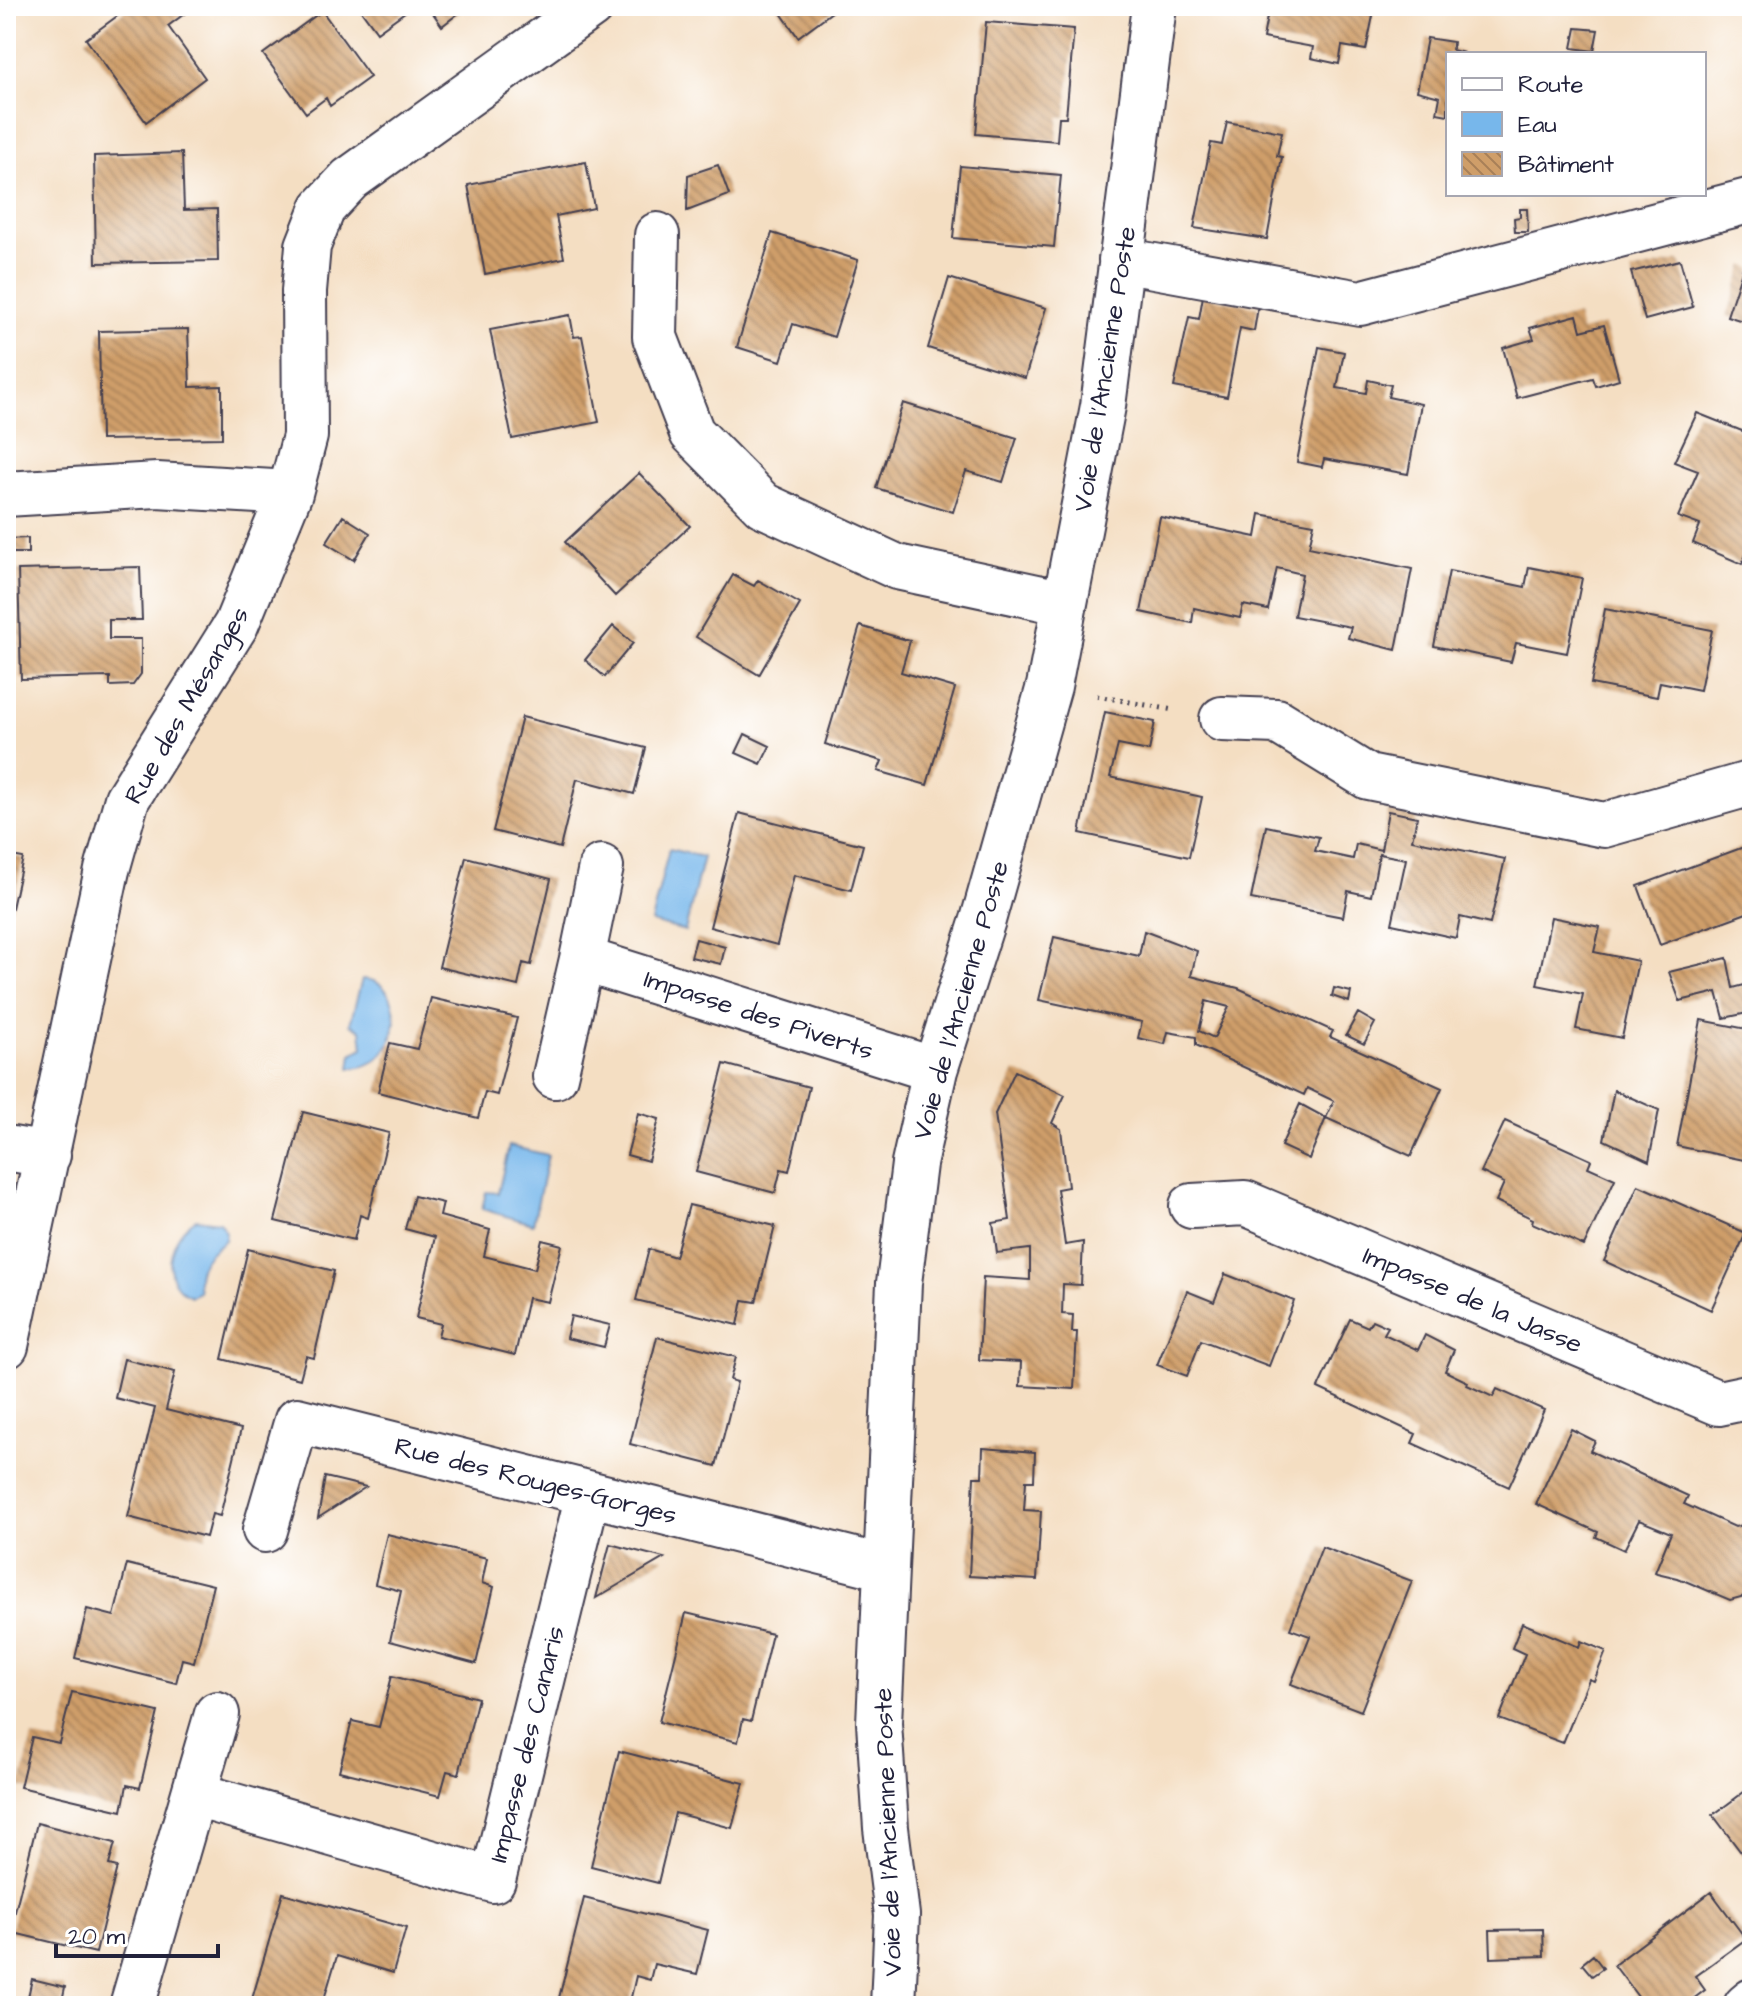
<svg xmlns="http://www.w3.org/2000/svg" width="1758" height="2012" viewBox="0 0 1758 2012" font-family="'Architects Daughter',sans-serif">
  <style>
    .water { fill: #77b7eb; stroke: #4c6c93; stroke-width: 2 }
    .building { fill: url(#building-back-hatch); fill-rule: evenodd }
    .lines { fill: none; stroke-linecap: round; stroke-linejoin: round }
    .street-casing { stroke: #423e4f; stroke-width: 48 }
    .path { stroke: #423e4f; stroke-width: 5; stroke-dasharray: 2 6; stroke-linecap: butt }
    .street { stroke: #fff; stroke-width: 44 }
    .labels { text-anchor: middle; stroke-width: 7; stroke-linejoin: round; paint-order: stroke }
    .street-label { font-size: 26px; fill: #22223b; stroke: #fff }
  </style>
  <defs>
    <pattern id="building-back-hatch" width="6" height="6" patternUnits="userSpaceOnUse" patternTransform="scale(2)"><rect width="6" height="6" fill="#cf9e69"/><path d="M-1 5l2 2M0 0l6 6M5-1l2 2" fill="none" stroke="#a88058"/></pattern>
  </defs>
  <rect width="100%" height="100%" fill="#fff"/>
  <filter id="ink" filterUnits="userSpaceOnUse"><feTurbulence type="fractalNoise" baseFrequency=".0125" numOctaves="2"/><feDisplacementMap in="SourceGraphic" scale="16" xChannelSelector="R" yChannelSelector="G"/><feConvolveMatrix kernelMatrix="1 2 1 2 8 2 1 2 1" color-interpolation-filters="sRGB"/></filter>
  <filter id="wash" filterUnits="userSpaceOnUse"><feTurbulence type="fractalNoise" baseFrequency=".006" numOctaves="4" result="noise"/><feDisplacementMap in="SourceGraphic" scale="32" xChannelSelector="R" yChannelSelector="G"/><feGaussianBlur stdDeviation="1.8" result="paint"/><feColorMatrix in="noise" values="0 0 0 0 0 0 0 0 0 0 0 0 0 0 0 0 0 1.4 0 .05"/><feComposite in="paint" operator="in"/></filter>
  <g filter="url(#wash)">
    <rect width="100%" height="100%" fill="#f4dec2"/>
    <path class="water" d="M669,849l34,8 -18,74 -34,-9z
      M362,979c47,0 44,89 -12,89l2,-14 11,-6 -2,-18 -11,-6z
      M509,1146l39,9 -15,69 -51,-15 4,-17 12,1z
      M196,1219l23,3 7,10 -1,8c-19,15 -31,26 -26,52l-8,4c-34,-13 -22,-62 5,-77z"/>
    <g id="blocks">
      <path class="building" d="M131,6h64l-27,20 37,52 -59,44 -60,-83z
        M358,6h55l-36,26z
        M428,6h40l-26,20z
        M776,6h64l-42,31z
        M1269,6h106l-9,44 -24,-4 -3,18 -28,-6 2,-11 -50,-9z
        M322,11l48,66 -40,29 -4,-8 -20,15 -43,-59z
        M986,22l88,7 -8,88h-7l-2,24 -81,-7z
        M1576,28l22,2 -4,21 -22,-3z
        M1427,38l26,4 -1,8 12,3 -16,1v61l-11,-2 3,-16 -23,-6z
        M1227,122l55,10 -5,24 5,1 -15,82 -73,-11 17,-85 11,2z
        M182,153l2,57 33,-1 1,52 -122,2 -2,-107z
        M586,162l8,46 -38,8 8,42 -79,16 -17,-89z
        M718,165l11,30 -42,16 1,-36z
        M960,166l101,9 -7,72 -101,-9z
        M1520,209h7l1,23h-13l-1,-14 6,-1z
        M772,233l86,27 -24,77 -41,-13 -12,37 -44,-14z
        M1680,260l13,47 -48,13 -14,-48z
        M1744,265l8,3v56l-25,-8z
        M949,278l97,30 -21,70 -97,-30z
        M1203,296l55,11 -4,24 -14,-3 -13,69 -53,-10 15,-70 10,2z
        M570,315l4,22 8,-1 17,86 -87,17 -22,-109z
        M1577,315l4,16 23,-6 15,54 -23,7 -3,-8 -76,20 -14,-50 31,-9 -4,-11z
        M188,329l2,58 32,-1v52l-121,2 -2,-109z
        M1319,347l25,5 -7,36 29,5 2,-13 23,5 -3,12 33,7 -13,70 -84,-15 -2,8 -25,-5z
        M903,403l114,35 -14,44 -37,-11 -13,41 -77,-24z
        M1697,413l55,22v105l-10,24 -49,-21 7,-18 -22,-8 20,-46 -24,-9z
        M639,473l51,53 -75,70 -50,-54z
        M1260,514l54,10 -5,23 103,22 -16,81 -48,-12 3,-11 -57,-11 8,-42 -25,-6 -9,42 -25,-5 -3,13 -46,-10 -2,15 -51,-11 19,-95 96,20z
        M343,516l27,17 -16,27 -28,-17z
        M28,538v15h-22v-14z
        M140,567l2,53h-33v19h32v35l-8,11 -23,1v-9l-89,2 -3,-109z
        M1529,567l53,11 -15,75 -51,-10 -5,19 -77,-16 15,-75 76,16z
        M733,575l21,11 4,-6 42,24 -41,71 -63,-38z
        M1605,609l107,21 -12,60 -40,-8 -3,15 -66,-13z
        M613,626l20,17 -28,34 -20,-17z
        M860,626l50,15 -9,31 54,16 -28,97 -49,-14 4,-10 -57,-17z
        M1105,712l50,10 -6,29 -31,-6 -8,32 92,20 -13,60 -109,-24z
        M522,717l124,31 -12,46 -57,-15 -17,69 -67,-17z
        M745,734l25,12 -9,18 -25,-11z
        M1388,811l29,6 -5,23 93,19 -15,65 -30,-7 -4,21 -64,-14 14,-65 -27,-5 -8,42 -23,-5 -5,26 -92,-18 15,-73 53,11 -4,14 38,8 3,-15 25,6z
        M739,813l124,32 -12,45 -57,-15 -17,70 -67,-18z
        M1752,844v67l-92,34 -22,-59z
        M6,855l17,3 -11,50 -6,-1z
        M466,857l85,22 -20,86 -8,-2 -5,23 -79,-19z
        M1551,917l49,10 -6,25 44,9 -16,77 -46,-9 7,-35 -46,-9z
        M1144,931l53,20 -6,25 47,12 95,43 -3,6 112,51 -31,68 -85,-38 8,-17 -27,-13 -3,7 -108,-50v-8l-28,-5 -3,12 -27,-6 4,-16 -103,-22 15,-63 85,19zM1206,1001l23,6 -15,31 -15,-7z
        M696,939l29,8 -4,17 -30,-7z
        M1727,958l6,30 19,-5v29l-28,6 -7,-26 -37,9 -11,-29z
        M1334,988l17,4 -2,10 -17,-6z
        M431,998l86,20 -20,77 -12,-3 -7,26 -100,-26 12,-49 27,6z
        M1358,1013l17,10 -11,21 -18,-9z
        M1701,1020l51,10v88l-8,42 -67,-14z
        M724,1064l85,23 -20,84 -8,-2 -6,24 -79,-21z
        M1015,1071l50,24 -13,28 9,6 7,58 -11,2 8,56 18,-3 -2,43 -18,-1 -1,30 11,1 -1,17h5l-3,57 -54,-3 1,-24 -42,-2 4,-83 47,3v-31l-33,4 -4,-30 17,-3 -15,-106z
        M1614,1090l45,20 -10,51 -45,-21z
        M1300,1104l26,14 -17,41 -28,-13z
        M303,1112l86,21 -21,85 -8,-3 -6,25 -79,-19z
        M638,1113l21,6 -11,42 -21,-6z
        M1505,1121l86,39 -3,7 27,12 -31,67 -52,-23 1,-4 -37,-18 8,-18 -23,-11z
        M1638,1185l108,48 -35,77 -107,-49z
        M414,1196l29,7 -3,13 50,14 -6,26 51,13 7,-29 20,5 -14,57 -20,-4 -13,57 -77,-19 3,-12 -25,-6 19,-81 -30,-8z
        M689,1205l86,21 -19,76 -13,-2 -5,25 -102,-25 13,-51 26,8z
        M248,1249l86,22 -20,87 -8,-2 -6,23 -78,-20z
        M1225,1274l69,27 -25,65 -68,-26 -14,36 -30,-11 30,-74 27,11z
        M571,1316l39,9 -6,22 -38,-9z
        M1350,1319l18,8 4,-7 16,7 -4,7 34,16 7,-15 29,15 -9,21 23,11 -1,3 26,12 4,-8 47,21 -35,77 -97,-44 4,-9 -98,-46z
        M657,1337l79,20 -6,23 7,2 -21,84 -86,-22z
        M124,1359l51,13 -9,38 75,19 -21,87 -8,-2 -6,23 -78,-20 27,-109 -40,-10z
        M1571,1429l24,12 -5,10 98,45 -4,8 51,23 15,-4 2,71 -22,6 -52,-22 -21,-5 -2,-1 16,-39 -32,-13 -15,30 -28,-13 2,-5 -62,-28z
        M983,1448l52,4 -1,29h-8l-2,29 17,1 -4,69 -68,-4 5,-99h8z
        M325,1477l21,5 20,5 -48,31z
        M387,1534l100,24 -5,25 12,4 -18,77 -86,-23 11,-50 -26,-7z
        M610,1544l54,14 -68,40z
        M1322,1547l90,34 -51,130 -70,-27 19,-48 -20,-7z
        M127,1564l86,21 -19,77 -12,-3 -6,24 -101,-25 12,-49 27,7z
        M686,1613l86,21 -21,87 -8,-2 -5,23 -79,-20z
        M1522,1623l57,24 2,-6 25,10 -12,30 -5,-2 -26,64 -64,-24 26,-65 -13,-6z
        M392,1676l86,22 -19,76 -12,-3 -7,25 -101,-25 13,-50 27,6z
        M72,1692l86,20 -18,76 -13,-3 -5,26 -102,-24 12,-50 27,6z
        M619,1751l125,32 -12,45 -57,-15 -17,70 -67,-17z
        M1752,1786v81l-39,-52z
        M37,1823l78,20 -6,22 8,2 -21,86 -86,-21z
        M1711,1892l35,47 -51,37 10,14 -21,16h-39l-31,-41z
        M283,1893l123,35 -13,45 -56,-17 -15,50h-72z
        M584,1898l124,32 -11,44 -43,-10 -4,16 -14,-4 -7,30h-72z
        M1543,1929l1,27 -53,2 -1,-28z
        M1593,1955l10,13 -11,8 -10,-12z
        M32,1979l33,8 -4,19h-35z"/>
    </g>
  </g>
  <g filter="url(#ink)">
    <use href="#blocks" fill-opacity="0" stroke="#423e4f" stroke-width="2"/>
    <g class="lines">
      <defs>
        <path id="street" d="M657,235l-2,102 37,96 71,72 134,62 168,36
          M1121,260l239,43 392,-103
          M6,494l151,-9 133,8
          M1222,719l55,2 91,56 236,48 148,-42
          M601,867l-19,92 353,111
          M555,1076l27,-117
          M6,1148l42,7
          M1192,1206l53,-3 474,200 33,-7
          M6,1346l101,-476 20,-71 109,-174 54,-132 15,-57 -1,-145 4,-45 15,-38 27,-29 241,-173
          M265,1530l32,-110 589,148
          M196,1795l297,85 95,-386
          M132,2006l85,-292
          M893,2006l4,-91 -11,-87 -7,-105 20,-440 15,-119 21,-94 48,-150 66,-234 54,-280 51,-400
          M1746,2006l6,-5"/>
      </defs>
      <use href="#street" class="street-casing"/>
      <path class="path" d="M1097,696l76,14"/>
      <use href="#street" class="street"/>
    </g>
  </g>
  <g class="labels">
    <g class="street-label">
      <text transform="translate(1104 369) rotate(-81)" y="9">Voie de l'Ancienne Poste</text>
      <text transform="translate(186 705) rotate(-60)" y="9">Rue des Mésanges</text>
      <text transform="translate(960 1000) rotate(-74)" y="9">Voie de l'Ancienne Poste</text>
      <text transform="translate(759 1014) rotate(18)" y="9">Impasse des Piverts</text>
      <text transform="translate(1473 1299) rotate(23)" y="9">Impasse de la Jasse</text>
      <text transform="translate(536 1480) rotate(14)" y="9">Rue des Rouges-Gorges</text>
      <text transform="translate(526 1744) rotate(-76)" y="9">Impasse des Canaris</text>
      <text transform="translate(887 1832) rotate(-92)" y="9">Voie de l'Ancienne Poste</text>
    </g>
  </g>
  <rect width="1758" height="2012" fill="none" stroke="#fff" stroke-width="32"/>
  <rect x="1446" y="52" width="260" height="144" fill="#ffffff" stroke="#a7a7b1" stroke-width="2"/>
  <rect x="1462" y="78" width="40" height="12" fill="#ffffff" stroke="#a7a7b1" stroke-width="2"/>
  <text x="1518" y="92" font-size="24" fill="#22223b">Route</text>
  <rect x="1462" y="112" width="40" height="24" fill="#77b7eb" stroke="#a7a7b1" stroke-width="2"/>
  <text x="1518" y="132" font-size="24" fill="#22223b">Eau</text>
  <rect x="1462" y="152" width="40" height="24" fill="url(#building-back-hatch)" stroke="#a7a7b1" stroke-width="2"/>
  <text x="1518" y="172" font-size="24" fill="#22223b">Bâtiment</text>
  <path d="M56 1944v12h162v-12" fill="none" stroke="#22223b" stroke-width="4"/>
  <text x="68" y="1944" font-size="24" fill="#22223b" stroke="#ffffff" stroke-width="6" paint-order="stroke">20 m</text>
</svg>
